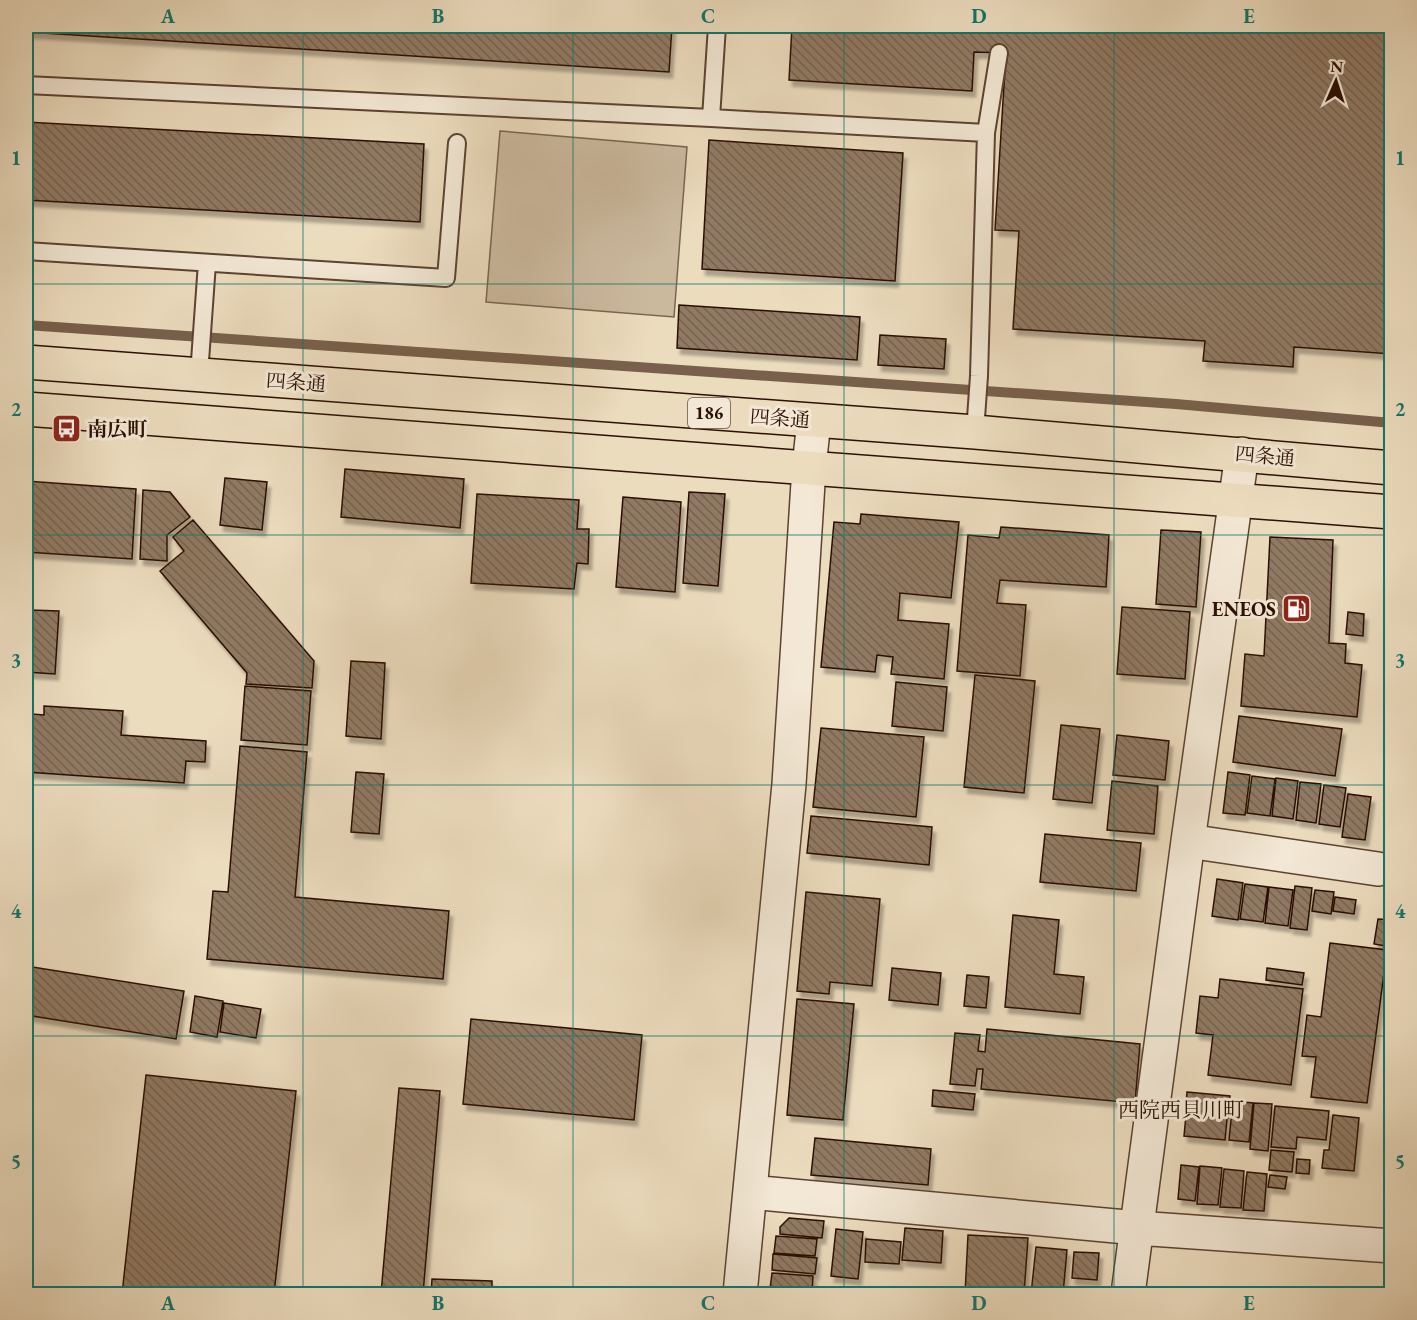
<svg xmlns="http://www.w3.org/2000/svg" width="1417" height="1320" viewBox="0 0 1417 1320" font-family="'EB Garamond','Noto Serif JP',serif">
  <style>
    .grass { fill: #cbb99e; stroke: #7c6450; stroke-width: 1.5 }
    .lines { fill: none; stroke-linecap: round; stroke-linejoin: round }
    .stream { stroke: #78604c; stroke-width: 10 }
    .building { fill: url(#building-back-hatch); stroke: #2c0f02; stroke-width: 1.5; filter: url(#shadow) }
    .service-casing { stroke: #5c4231; stroke-width: 20 }
    .minor-casing { stroke: #5c4231; stroke-width: 36 }
    .primary-casing { stroke: #2c0f02; stroke-width: 36 }
    .service { stroke: #f3e8d5; stroke-width: 16 }
    .minor { stroke: #f3e8d5; stroke-width: 33 }
    .primary { stroke: #ecdcbe; stroke-width: 33 }
    .grid { fill: none; stroke: #0f766e; stroke-width: 1.5; stroke-opacity: 0.55 }
    .labels { text-anchor: middle; stroke-width: 6; stroke-linejoin: round; paint-order: stroke }
    .shield { fill: #f3e8d5; stroke: #685041; stroke-width: 1.5 }
    .shield-label { font-size: 18px; font-weight: bold; fill: #2c0f02 }
    .street-label { font-size: 20px; fill: #2c0f02; stroke: #f3e8d5 }
    .poi-label { font-size: 20px; font-weight: bold; fill: #2c0f02; stroke: #f3e8d5; text-anchor: start }
    .neighbourhood-label { font-size: 21px; fill: #2c0f02; stroke: #f3e8d5 }
    .neatline { fill: none; stroke: #0f766e; stroke-width: 2 }
    .grid-label { font-size: 20px; text-anchor: middle; font-weight: bold; fill: #0f766e }
  </style>
  <defs>
    <pattern id="building-back-hatch" width="6" height="6" patternUnits="userSpaceOnUse" patternTransform="scale(1.5)"><rect width="6" height="6" fill="#907a64"/><path d="M-1 5l2 2M0 0l6 6M5-1l2 2" fill="none" stroke="#766250"/></pattern>
    <filter id="shadow"><feDropShadow dx="3.5" dy="6" stdDeviation="1.5" flood-color="#0004"/></filter>
  </defs>
  <rect width="100%" height="100%" fill="#ecdcbe"/>
  <filter id="stains"><feTurbulence type="fractalNoise" baseFrequency=".00333" numOctaves="4"/><feColorMatrix values="0 0 0 0 .2 0 0 0 0 .09 0 0 0 0 .02 0 0 0 .5 -.17"/></filter>
  <radialGradient id="worn" r=".72"><stop offset=".6" stop-color="#630" stop-opacity="0"/><stop offset="1" stop-color="#630" stop-opacity=".3"/></radialGradient>
  <path class="grass" d="M500,131l187,16 -13,170 -188,-15z"/>
  <g class="lines">
    <path class="stream" d="M26,325l1150,79 216,19"/>
  </g>
  <path class="building" d="M26,26h646l-3,46 -643,-40z
    M792,26h600v328l-98,-7 -1,20 -90,-6 2,-20 -192,-12 6,-98 -24,-1 11,-177 -32,-1 -2,39 -183,-11z
    M26,122l398,22 -4,78 -394,-22z
    M709,140l194,13 -8,128 -193,-12z
    M679,305l181,12 -3,43 -180,-12z
    M880,335l66,4 -2,30 -66,-4z
    M345,469l119,10 -4,49 -119,-11z
    M225,478l42,4 -5,48 -42,-5z
    M26,481l110,8 -4,70 -106,-7z
    M143,490l27,2 20,25 -23,18v26l-27,-2z
    M689,492l36,2 -7,92 -35,-3z
    M477,494l102,6 -2,29h12l-1,35 -11,-1 -3,26 -103,-6z
    M623,497l58,5 -6,90 -59,-5z
    M861,514l98,8 -8,76 -51,-5 -2,27 51,4 -5,55 -53,-5 2,-17 -16,-2 -2,17 -54,-5 13,-145 26,2z
    M193,520l121,141 -2,27 -66,-4 1,-11 -87,-102 24,-20 -11,-14z
    M1001,527l108,8 -3,52 -106,-7 -3,23 29,2 -6,71 -63,-5 11,-136 31,3z
    M1161,530l40,2 -5,75 -40,-3z
    M1270,537l63,3 -4,103 17,1 -1,19 17,2 -5,52 -116,-11 4,-52 19,2z
    M1122,607l68,5 -5,67 -68,-5z
    M30,610l29,1 -4,63 -29,-2z
    M1348,612l16,2 -1,22 -17,-2z
    M351,661l34,2 -4,76 -35,-3z
    M975,675l60,6 -11,112 -60,-6z
    M896,682l51,5 -4,44 -51,-5z
    M245,686l66,5 -4,54 -66,-5z
    M44,706l79,5 -2,24 85,6 -1,21 -19,-1 -2,22 -158,-11v-43h6v-15l12,1z
    M1239,716l103,13 -7,47 -102,-14z
    M1061,725l39,4 -8,74 -39,-4z
    M821,728l103,9 -8,80 -103,-10z
    M1117,735l52,6 -4,39 -52,-5z
    M240,746l67,6 -12,145 154,14 -6,68 -236,-20 6,-68 15,1z
    M356,772l28,2 -5,60 -28,-2z
    M1228,772l22,3 -5,40 -22,-2z
    M1252,776l23,3 -5,37 -23,-3z
    M1276,778l22,3 -5,38 -21,-3z
    M1112,781l46,5 -4,48 -47,-4z
    M1300,782l21,2 -5,39 -20,-3z
    M1324,785l22,3 -6,39 -21,-3z
    M1348,794l23,3 -6,43 -23,-3z
    M811,816l121,11 -3,38 -122,-12z
    M1045,834l96,9 -5,48 -96,-9z
    M1217,879l26,4 -5,37 -26,-4z
    M1245,884l23,3 -5,35 -23,-3z
    M1295,886l17,2 -5,42 -17,-2z
    M1269,887l24,3 -5,36 -23,-3z
    M1315,890l19,2 -3,22 -19,-3z
    M806,892l74,7 -8,87 -42,-4 -1,12 -32,-3z
    M1335,897l21,3 -2,14 -21,-3z
    M1013,915l46,5 -5,54 30,3 -4,37 -75,-7z
    M1378,919l14,1v27l-18,-3z
    M1330,943l57,7 -20,153 -56,-6 5,-40 -14,-1 5,-41 14,2z
    M26,966l158,25 -8,48 -150,-24z
    M892,968l49,5 -3,32 -49,-5z
    M1267,968l37,5 -2,12 -36,-5z
    M967,975l22,2 -3,31 -22,-2z
    M1220,979l83,10 -12,96 -83,-10 5,-40 -17,-2 4,-37 18,2z
    M195,996l28,5 -6,36 -27,-5z
    M797,999l57,5 -11,116 -56,-5z
    M224,1003l37,6 -5,29 -36,-6z
    M471,1019l171,16 -8,85 -171,-16z
    M987,1029l153,15 -5,59 -154,-14 2,-20h-6l-2,17 -25,-2 5,-51 25,2 -2,16 7,1z
    M146,1075l150,16 -22,203h-152z
    M399,1088l41,3 -17,203h-42z
    M933,1090l42,4 -2,16 -41,-4z
    M1187,1092l43,4 -2,22 -43,-4z
    M1233,1101l20,2 -4,39 -20,-2z
    M1254,1103l18,1 -4,47 -18,-2z
    M1275,1106l54,5 -3,29 -29,-3 -1,12 -25,-2z
    M1186,1115l41,4 -2,21 -41,-4z
    M1333,1115l26,3 -5,53 -32,-3 2,-18h5z
    M815,1138l116,11 -3,36 -117,-10z
    M1271,1150l23,2 -2,20 -23,-2z
    M1297,1159l13,1 -1,14 -13,-1z
    M1181,1165l18,2 -4,34 -17,-2z
    M1200,1166l22,2 -4,37 -21,-1z
    M1224,1169l20,2 -3,37 -21,-1z
    M1247,1172l20,2 -3,37 -21,-1z
    M1270,1175l17,2 -2,12 -17,-2z
    M789,1218l35,3 -2,17 -42,-4v-7z
    M905,1228l38,3 -2,32 -39,-3z
    M836,1229l27,3 -5,47 -27,-3z
    M968,1235l60,3 -4,56h-59z
    M776,1236l41,3 -2,17 -41,-3z
    M866,1239l35,3 -2,22 -34,-2z
    M1036,1247l31,3 -4,44h-32z
    M1074,1252l25,1 -2,27 -25,-2z
    M773,1254l44,4 -2,16 -43,-4z
    M772,1273l41,3 -1,16 -42,-3z
    M432,1279l60,2v13h-61z
    M900,1287l15,1v6h-16z
    M845,1290l49,4h-49z"/>
  <g class="lines">
    <defs>
      <path id="service" d="M26,85l685,33 6,-92
        M711,118l275,15 -7,243 -4,56
        M986,133l13,-80
        M26,251l420,27 11,-135
        M199,375l8,-112"/>
      <path id="minor" d="M1188,841l190,28
        M750,1192l387,36 255,18
        M740,1294l49,-510 20,-317 5,-46
        M1128,1294l60,-453 54,-387"/>
      <path id="primary" d="M26,362l949,70 417,36
        M26,409l1366,103"/>
    </defs>
    <use href="#service" class="service-casing"/>
    <use href="#minor" class="minor-casing"/>
    <use href="#primary" class="primary-casing"/>
    <use href="#service" class="service"/>
    <use href="#minor" class="minor"/>
    <use href="#primary" class="primary"/>
  </g>
  <path class="grid" d="M303,26v1268M573,26v1268M844,26v1268M1114,26v1268M26,284h1366M26,535h1366M26,785h1366M26,1036h1366"/>
  <defs>
    <symbol id="bus-square" viewBox="-11 -11 22 22"><rect x="-9" y="-9" width="18" height="18" rx="4" fill="#8f2418" stroke="#f3e8d5"/><path d="M-5-6H5V4H4V6H2V4H-2V6H-4V4H-5ZM-3.5-4V0h7V-4ZM-3.5 1.2v1.5H-2V1.2ZM2 1.2v1.5H3.5V1.2Z" fill="#fff"/></symbol>
    <symbol id="fuel-square" viewBox="-11 -11 22 22"><rect x="-9" y="-9" width="18" height="18" rx="4" fill="#8f2418" stroke="#f3e8d5"/><path d="M-5.5-6h7V0h2V4h1.3V-2.5L3-4.5l.8-.8L6-3V5H2.5V1h-1V6h-7ZM-4.2-4.7v3.2H.2V-4.7Z" fill="#fff"/></symbol>
  </defs>
  <g fill-rule="evenodd">
    <use href="#bus-square" x="50" y="412" width="33" height="33"/>
    <use href="#fuel-square" x="1280" y="592" width="33" height="33"/>
  </g>
  <g class="labels">
    <rect class="shield" x="688" y="398" width="42" height="30" rx="4.5"/>
    <g class="shield-label">
      <text x="709" y="419">186</text>
    </g>
    <g class="street-label">
      <text transform="translate(296 382) rotate(4)" y="7">四条通</text>
      <text transform="translate(780 418) rotate(4)" y="7">四条通</text>
      <text transform="translate(1265 456) rotate(5)" y="7">四条通</text>
    </g>
    <g class="poi-label">
      <text x="87" y="436">南広町</text>
      <text x="1276" y="616" text-anchor="end">ENEOS</text>
    </g>
    <g class="neighbourhood-label">
      <text x="1181" y="1117">西院西貝川町</text>
    </g>
  </g>
  <rect width="1417" height="1320" fill="none" stroke="#ecdcbe" stroke-width="66"/>
  <g transform="translate(1336 81) rotate(3)" stroke="#f3e8d5" stroke-width="4.5" paint-order="stroke">
  <path d="M0-4.5L10 22L0 15L-10 22Z" fill="#2c0f02"/>
  <text y="-9" font-size="16" font-weight="bold" text-anchor="middle" fill="#2c0f02">N</text>
  </g>
  <rect x="33" y="33" width="1351" height="1254" class="neatline"/>
  <g class="grid-label">
    <text x="168" y="23">A</text>
    <text x="438" y="23">B</text>
    <text x="708" y="23">C</text>
    <text x="979" y="23">D</text>
    <text x="1249" y="23">E</text>
    <text x="16" y="165">1</text>
    <text x="1400" y="165">1</text>
    <text x="16" y="416">2</text>
    <text x="1400" y="416">2</text>
    <text x="16" y="667">3</text>
    <text x="1400" y="667">3</text>
    <text x="16" y="918">4</text>
    <text x="1400" y="918">4</text>
    <text x="16" y="1168">5</text>
    <text x="1400" y="1168">5</text>
    <text x="168" y="1310">A</text>
    <text x="438" y="1310">B</text>
    <text x="708" y="1310">C</text>
    <text x="979" y="1310">D</text>
    <text x="1249" y="1310">E</text>
  </g>
  <rect width="100%" height="100%" filter="url(#stains)"/>
  <rect width="100%" height="100%" fill="url(#worn)"/>
</svg>
